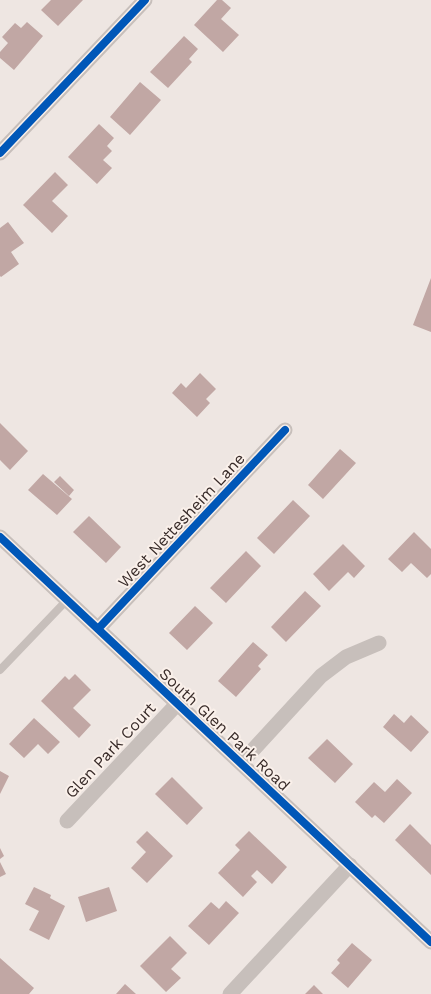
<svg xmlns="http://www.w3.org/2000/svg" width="431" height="994" viewBox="0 0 431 994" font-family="'Work Sans',sans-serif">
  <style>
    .building { fill: #c1a7a4 }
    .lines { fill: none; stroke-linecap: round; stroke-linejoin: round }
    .lane { stroke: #c7bfbb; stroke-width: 8 }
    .street { stroke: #c7bfbb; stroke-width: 15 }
    .cycleway-casing { stroke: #faf0ea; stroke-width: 11 }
    .cycleway { stroke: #0057b8; stroke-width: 8 }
    .labels { text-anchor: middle; stroke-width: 4; stroke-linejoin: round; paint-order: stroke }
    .street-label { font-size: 16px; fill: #382b29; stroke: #faf0ea }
  </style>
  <rect width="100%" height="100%" fill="#eee6e2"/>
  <path class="building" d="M51,0h32l-25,26 -17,-16z
    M217,0h5l9,8 -10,11 18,16 -16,17 -29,-27z
    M27,22l16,14 -29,34 -14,-12v-6l8,-9 -6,-6 13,-14 6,5z
    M184,36l14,13 -9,10 3,3 -24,26 -18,-16z
    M140,82l21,18 -31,35 -20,-18z
    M99,124l15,14 -7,8 5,5 -9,9 9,8 -15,16 -29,-27z
    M55,172l13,13 -16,16 16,15 -16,17 -29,-28z
    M8,222l16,21 -13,9 8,12 -18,13 -1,-1v-48z
    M431,278v54l-18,-7z
    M200,373l16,16 -10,10 4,4 -13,14 -25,-24 9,-10 5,5z
    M0,423l28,28 -18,19 -10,-10z
    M340,449l16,14 -33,36 -15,-14z
    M43,474l29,25 -15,16 -29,-25z
    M60,476l14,14 -5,6 -15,-14z
    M293,500l17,16 -36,38 -17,-16z
    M89,516l32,31 -15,16 -33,-31z
    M414,532l17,17v25l-4,4 -16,-15 -9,9 -14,-13z
    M343,544l22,22 -11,12 -6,-6 -19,19 -16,-17z
    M246,551l15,15 -35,37 -16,-15z
    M305,591l16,15 -35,36 -15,-15z
    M195,606l18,17 -26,27 -18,-17z
    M253,642l15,13 -10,11 3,3 -25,28 -18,-16z
    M75,674l16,16 -18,18 18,17 -12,13 -38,-37 24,-25 4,4z
    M394,714l10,9 7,-8 18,17 -18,20 -28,-25z
    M34,718l26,24 -12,12 -10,-10 -14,14 -15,-14z
    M327,739l26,25 -18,19 -27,-25z
    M0,771l9,5 -9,18z
    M172,777l31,31 -16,17 -32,-31z
    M397,779l15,14 -28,30 -9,-8 -3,3 -17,-16 19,-20 11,10z
    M410,824l21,21v30l-36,-35z
    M147,831l26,25 -26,27 -16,-15 15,-16 -10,-10z
    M249,831l38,36 -15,17 -15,-14 -6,6 6,6 -14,15 -25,-24 22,-23 -5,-5z
    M0,848l4,8 -4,3z
    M0,862l6,12 -6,3z
    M34,887l17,8 -1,3 15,8 -16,34 -20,-10 10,-19 -14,-7z
    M109,887l8,24 -31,11 -8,-25z
    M226,901l13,12 -30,32 -21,-19 23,-24 8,7z
    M170,936l17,17 -16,16 10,9 -15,14 -26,-26z
    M352,943l20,17 -24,28 -17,-15 9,-10 -3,-3z
    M0,958l34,30 -5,6h-29z
    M125,984l11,10h-20z
    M314,985l9,9h-18z"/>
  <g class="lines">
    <path class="lane" d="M0,670l67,-70"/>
    <path class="street" d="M0,153l145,-153
      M0,537l431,405
      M98,629l187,-199
      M241,763l80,-87 25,-19 33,-14
      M67,821l111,-118
      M230,994l120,-129"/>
    <defs>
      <path id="cycleway" d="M0,153l145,-153
        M0,537l431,405
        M98,629l187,-199"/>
    </defs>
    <use href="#cycleway" class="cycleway-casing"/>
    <use href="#cycleway" class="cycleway"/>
  </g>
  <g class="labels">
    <g class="street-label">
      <text transform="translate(181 520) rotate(-47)" y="6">West Nettesheim Lane</text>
      <text transform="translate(225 729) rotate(43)" y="6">South Glen Park Road</text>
      <text transform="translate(110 750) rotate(-47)" y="6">Glen Park Court</text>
    </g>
  </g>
</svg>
